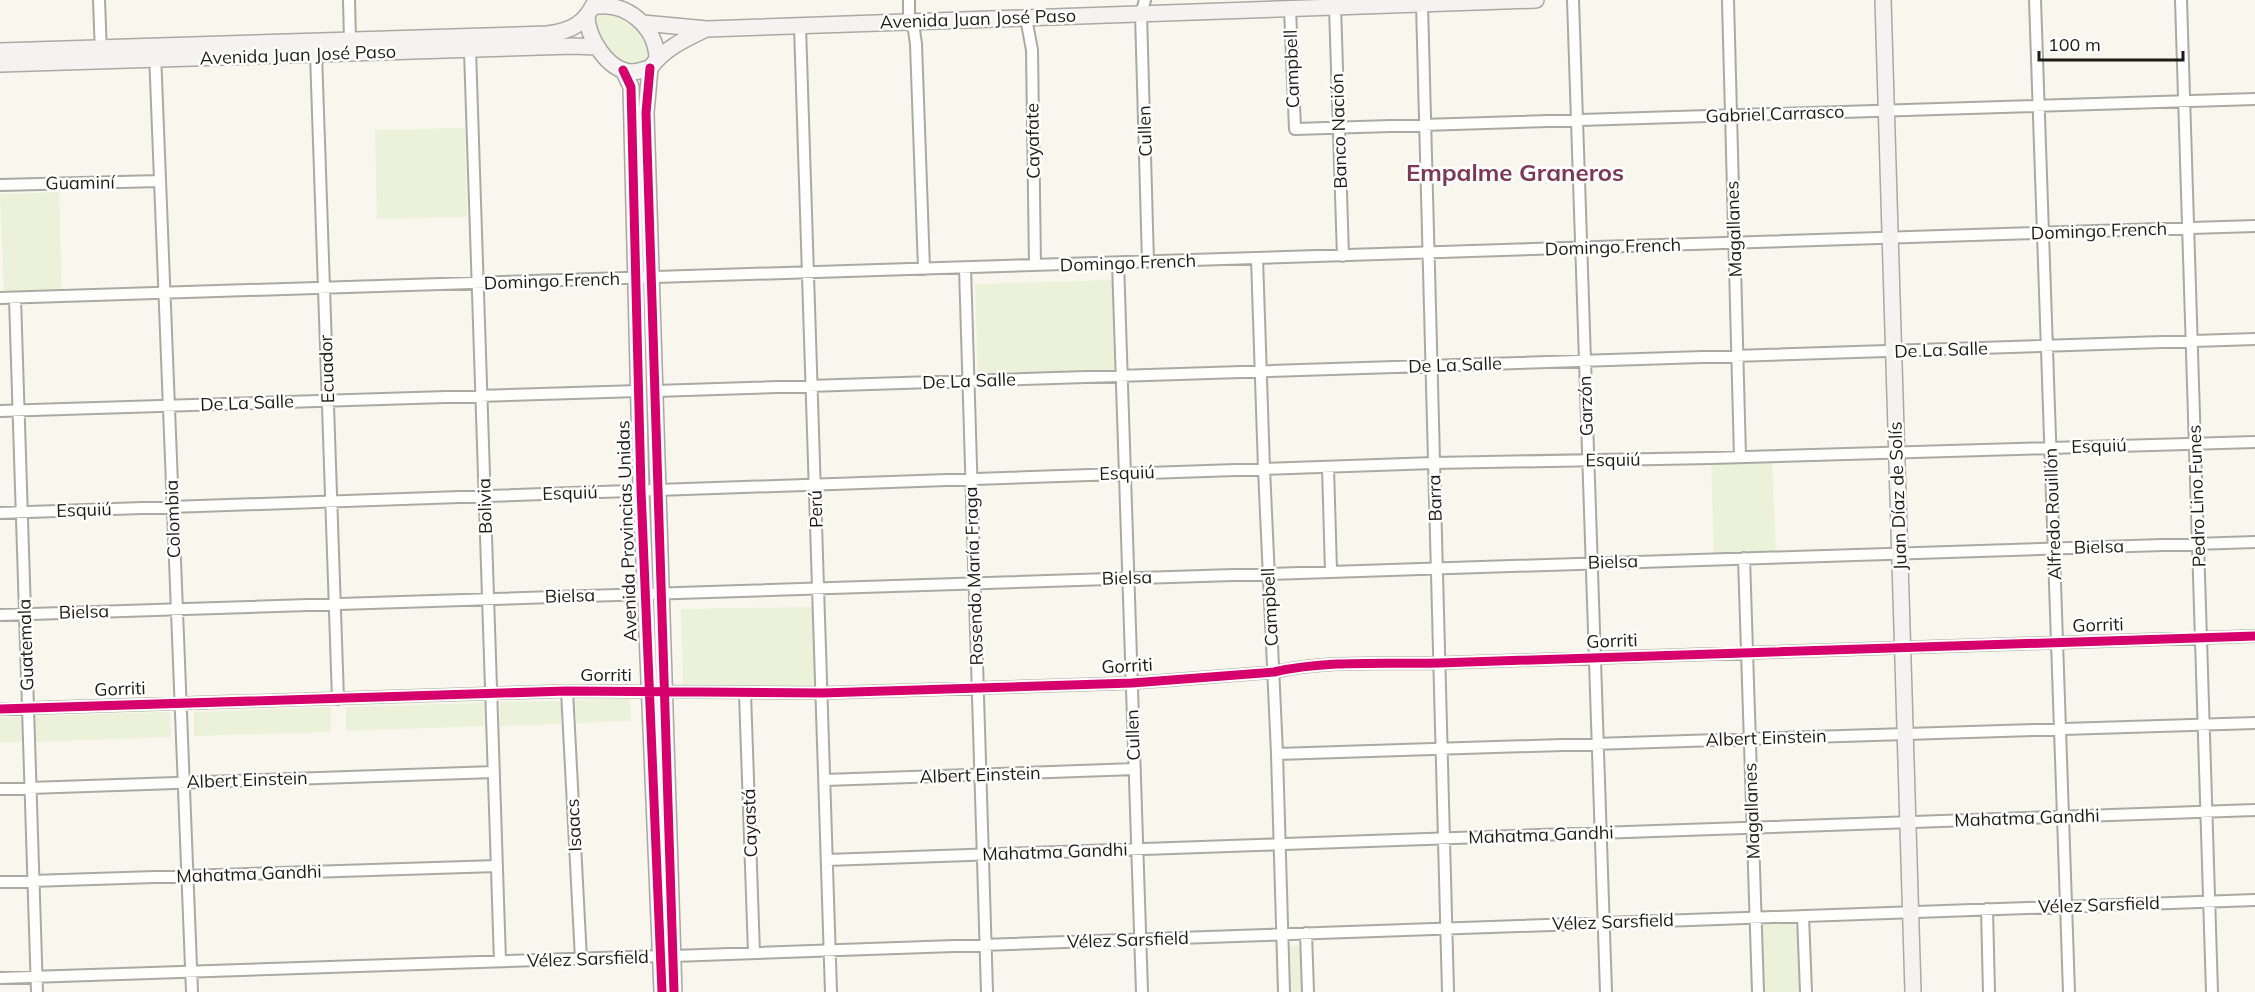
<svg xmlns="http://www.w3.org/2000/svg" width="2255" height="992" viewBox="0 0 2255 992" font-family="Mulish,sans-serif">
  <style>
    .green { fill: #ecf1da }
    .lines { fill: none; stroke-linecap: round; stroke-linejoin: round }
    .street-casing { stroke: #aba9a3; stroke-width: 14 }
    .secondary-casing { stroke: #aba9a3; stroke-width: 18 }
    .street { stroke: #fefefc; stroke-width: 10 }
    .secondary { stroke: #f6f2f1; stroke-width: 15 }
    .cycleway-casing { stroke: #fff; stroke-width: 13 }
    .cycleway { stroke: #d6006c; stroke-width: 9 }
    .labels { text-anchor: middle; stroke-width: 5; stroke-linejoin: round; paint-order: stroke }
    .street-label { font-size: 18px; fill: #1e1c17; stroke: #fff }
    .district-label { font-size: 24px; font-weight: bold; fill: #7c3956; stroke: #fff }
  </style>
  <rect width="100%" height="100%" fill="#f9f6ee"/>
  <path class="green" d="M611,10c24,14 32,18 40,46 0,1 -5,7 -5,8 -20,13 -63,-32 -49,-52z
    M465,128l2,89 -90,2 -2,-89z
    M59,192l3,100 -58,2 -4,-100z
    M1112,280l2,91 -136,5 -3,-92z
    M1772,456l4,101 -62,2 -3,-101z
    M813,607l4,80 -134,2 -2,-80z
    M630,698l1,23 -55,2 -1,-23z
    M561,701v23l-61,2v-24z
    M484,703v23l-138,5v-24z
    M331,707v25l-137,4v-24z
    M170,712l1,25 -135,5 -1,-26z
    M0,717h21l1,25 -22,1z
    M1789,922l4,1 5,9 2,60h-37l-2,-64 4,-5z
    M1295,945l4,1 4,8 1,38h-17v-44z"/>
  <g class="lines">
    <defs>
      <path id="street" d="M99,0l2,54
        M349,0l1,40
        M909,0v22l5,8 2,14 8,225
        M1145,0l-4,14 7,248
        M1573,0l33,992
        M1728,0l12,457
        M2035,0l34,992
        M2181,0l31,992
        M1422,4l26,988
        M1335,7l8,249
        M1290,9l5,120 960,-30
        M1026,18l6,32 3,215
        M800,26l31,966
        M320,50l-4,4 22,645
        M470,50l30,911
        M155,53l37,939
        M0,185l160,-4
        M1257,258l7,211 13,285 7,238
        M1118,263l24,729
        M965,268l22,724
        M0,298l2255,-72
        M15,298l22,694
        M655,391l1600,-52
        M0,411l639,-20
        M1328,467l3,104
        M0,513l1434,-50 277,-5 544,-16
        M1744,558l14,434
        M0,615l2255,-73
        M567,691l14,268
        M745,693l9,260
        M0,709l567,-18 255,2 310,-10 142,-11c54,-12 110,-8 165,-9l816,-27
        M1277,754l978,-31
        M825,780l310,-11
        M0,789l494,-17
        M827,860l1428,-50
        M0,882l497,-16
        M1987,909l2,83
        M1803,916l3,76
        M1306,933l2,59
        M673,956l1582,-56
        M0,978l661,-22"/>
      <path id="secondary" d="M1883,0l30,992
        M593,7c33,-7 63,20 64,51
        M587,15c0,22 20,55 44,57 6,0 12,-2 19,-4 14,-19 33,-28 54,-38
        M643,23l64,6 829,-29
        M0,51l547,-17c25,-3 38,-10 49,-34
        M0,64l573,-18 24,1
        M650,68l-4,45 28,879
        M623,70l8,17 10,403 21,502"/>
    </defs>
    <use href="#street" class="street-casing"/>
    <use href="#secondary" class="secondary-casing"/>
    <use href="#street" class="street"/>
    <use href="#secondary" class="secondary"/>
    <defs>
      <path id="cycleway" d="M650,68l-4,45 28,879
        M623,70l8,17 10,403 21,502
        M0,709l567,-18 255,2 310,-10 142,-11c54,-12 110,-8 165,-9l816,-27"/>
    </defs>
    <use href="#cycleway" class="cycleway-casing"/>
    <use href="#cycleway" class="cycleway"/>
  </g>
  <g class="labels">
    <g class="street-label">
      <text transform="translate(978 19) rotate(-2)" y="6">Avenida Juan José Paso</text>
      <text transform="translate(298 55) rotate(-2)" y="6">Avenida Juan José Paso</text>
      <text transform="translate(1292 69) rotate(-92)" y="6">Campbell</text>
      <text transform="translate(1775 114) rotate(-2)" y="6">Gabriel Carrasco</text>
      <text transform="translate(1145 131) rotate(-92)" y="6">Cullen</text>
      <text transform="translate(1339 131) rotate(-92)" y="6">Banco Nación</text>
      <text transform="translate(1033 141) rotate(-91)" y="6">Cayafate</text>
      <text transform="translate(80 183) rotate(-1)" y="6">Guaminí</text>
      <text transform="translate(1734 229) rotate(-92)" y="6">Magallanes</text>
      <text transform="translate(2099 231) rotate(-2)" y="6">Domingo French</text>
      <text transform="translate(1613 247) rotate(-2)" y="6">Domingo French</text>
      <text transform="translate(1128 263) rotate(-2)" y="6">Domingo French</text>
      <text transform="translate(552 281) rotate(-2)" y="6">Domingo French</text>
      <text transform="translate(1941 350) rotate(-2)" y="6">De La Salle</text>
      <text transform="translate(1455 365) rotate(-2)" y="6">De La Salle</text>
      <text transform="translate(327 369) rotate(-92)" y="6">Ecuador</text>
      <text transform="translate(969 381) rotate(-2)" y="6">De La Salle</text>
      <text transform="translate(247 403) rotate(-2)" y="6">De La Salle</text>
      <text transform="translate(1586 406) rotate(-92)" y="6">Garzón</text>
      <text transform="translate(2099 446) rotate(-2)" y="6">Esquiú</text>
      <text transform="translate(1613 460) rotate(-1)" y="6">Esquiú</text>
      <text transform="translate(1127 473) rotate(-2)" y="6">Esquiú</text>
      <text transform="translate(570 493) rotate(-2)" y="6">Esquiú</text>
      <text transform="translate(1898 496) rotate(-92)" y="6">Juan Díaz de Solís</text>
      <text transform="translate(2197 496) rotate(-92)" y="6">Pedro Lino Funes</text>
      <text transform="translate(1435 498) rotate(-92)" y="6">Barra</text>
      <text transform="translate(485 506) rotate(-92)" y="6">Bolivia</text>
      <text transform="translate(816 509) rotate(-92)" y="6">Perú</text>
      <text transform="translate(84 510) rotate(-2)" y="6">Esquiú</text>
      <text transform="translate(2053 514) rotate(-92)" y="6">Alfredo Rouillón</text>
      <text transform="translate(173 519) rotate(-92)" y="6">Colombia</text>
      <text transform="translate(627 531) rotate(-92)" y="6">Avenida Provincias Unidas</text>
      <text transform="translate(2099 547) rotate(-2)" y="6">Bielsa</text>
      <text transform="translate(1613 562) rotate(-2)" y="6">Bielsa</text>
      <text transform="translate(974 576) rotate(-92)" y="6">Rosendo María Fraga</text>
      <text transform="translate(1127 578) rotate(-2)" y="6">Bielsa</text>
      <text transform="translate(570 596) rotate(-2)" y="6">Bielsa</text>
      <text transform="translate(1270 607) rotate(-93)" y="6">Campbell</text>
      <text transform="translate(84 612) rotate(-2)" y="6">Bielsa</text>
      <text transform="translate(2098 625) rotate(-2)" y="6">Gorriti</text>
      <text transform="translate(1612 641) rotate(-2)" y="6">Gorriti</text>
      <text transform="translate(26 645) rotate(-92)" y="6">Guatemala</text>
      <text transform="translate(1127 666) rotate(-3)" y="6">Gorriti</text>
      <text x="606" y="681">Gorriti</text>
      <text transform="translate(120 689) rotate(-2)" y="6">Gorriti</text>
      <text transform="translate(1133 735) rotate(-92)" y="6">Cullen</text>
      <text transform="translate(1766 738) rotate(-2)" y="6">Albert Einstein</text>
      <text transform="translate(980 775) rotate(-2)" y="6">Albert Einstein</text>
      <text transform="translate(247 780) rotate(-2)" y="6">Albert Einstein</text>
      <text transform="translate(1752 811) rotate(-92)" y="6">Magallanes</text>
      <text transform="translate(2027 818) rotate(-2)" y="6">Mahatma Gandhi</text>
      <text transform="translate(750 823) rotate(-92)" y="6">Cayastá</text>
      <text transform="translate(574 825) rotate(-93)" y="6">Isaacs</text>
      <text transform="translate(1541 835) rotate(-2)" y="6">Mahatma Gandhi</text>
      <text transform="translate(1055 852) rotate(-2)" y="6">Mahatma Gandhi</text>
      <text transform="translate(249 874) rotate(-2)" y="6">Mahatma Gandhi</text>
      <text transform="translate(2099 905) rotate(-2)" y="6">Vélez Sarsfield</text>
      <text transform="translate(1613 922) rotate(-2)" y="6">Vélez Sarsfield</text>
      <text transform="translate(1128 940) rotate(-2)" y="6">Vélez Sarsfield</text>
      <text transform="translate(588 959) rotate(-2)" y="6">Vélez Sarsfield</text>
    </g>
    <g class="district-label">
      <text x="1515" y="181">Empalme Graneros</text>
    </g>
  </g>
  <path d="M2039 51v9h144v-9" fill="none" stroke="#1e1c17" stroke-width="3"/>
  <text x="2048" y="51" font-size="18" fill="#1e1c17" stroke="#ffffff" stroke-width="4.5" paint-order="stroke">100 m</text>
</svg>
